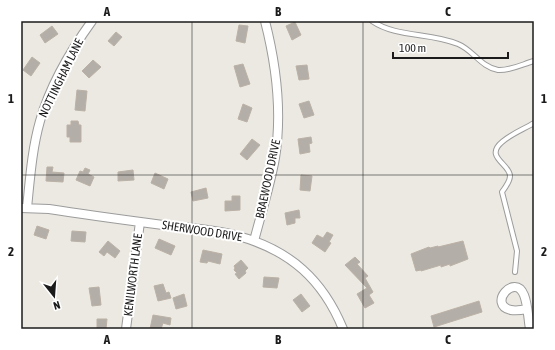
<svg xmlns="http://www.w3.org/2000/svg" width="555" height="350" viewBox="0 0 555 350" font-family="'Asap Condensed',sans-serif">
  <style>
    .building { fill: #b4aea8; stroke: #bbb1a6 }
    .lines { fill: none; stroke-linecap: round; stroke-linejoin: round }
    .service-casing { stroke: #9c9c9c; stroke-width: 6 }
    .minor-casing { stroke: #9c9c9c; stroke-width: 10 }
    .service { stroke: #fff; stroke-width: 4 }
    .minor { stroke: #fff; stroke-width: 8 }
    .grid { fill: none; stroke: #1b1b1b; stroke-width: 1; stroke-opacity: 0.55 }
    .labels { text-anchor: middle; stroke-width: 4; stroke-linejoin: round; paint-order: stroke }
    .street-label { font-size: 12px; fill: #1b1b1b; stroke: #fff }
    .neatline { fill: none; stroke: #1b1b1b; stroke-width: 1.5 }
    .grid-label { font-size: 13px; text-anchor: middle; font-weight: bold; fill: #1b1b1b }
  </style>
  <rect width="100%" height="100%" fill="#ebe9e2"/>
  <path class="building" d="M295,22l6,13 -9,5 -6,-14z
    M239,25l9,1 -3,17 -9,-2z
    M52,26l6,8 -13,9 -5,-8z
    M116,32l6,5 -8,9 -6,-5z
    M32,57l8,6 -9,13 -8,-6z
    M93,60l8,7 -12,11 -7,-7z
    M243,64l7,20 -10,3 -6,-21z
    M307,65l2,14 -10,1 -3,-14z
    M77,90l10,1 -2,20 -10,-1z
    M309,101l5,14 -10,3 -5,-14z
    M243,104l9,4 -5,14 -9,-3z
    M71,121h7l1,4h2v17h-11v-5h-3v-12h4z
    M311,137l1,6 -3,1 1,8 -10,2 -2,-15z
    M252,139l8,6 -13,15 -7,-6z
    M47,167h6l-1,5 12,1 -1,9 -17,-1z
    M85,168l5,2 -2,4 6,3 -4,9 -14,-6 4,-9 3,1z
    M133,170l1,10 -16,1v-9z
    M155,173l13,6 -4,10 -13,-6z
    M301,175l11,1 -2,15 -10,-1z
    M206,188l2,10 -15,3 -2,-9z
    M232,196h8v14l-15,1v-10h7z
    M299,210l1,8h-5v5l-8,2 -2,-12z
    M37,226l12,4 -3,9 -12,-4z
    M72,231l14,1 -1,10 -14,-1z
    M327,232l6,3 -4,7 2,1 -6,9 -13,-9 5,-8 6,3z
    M159,239l16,7 -4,9 -16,-7z
    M108,241l12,10 -5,7 -8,-6 -3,4 -5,-4z
    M463,241l5,18 -18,7v-2l-9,3v-2l-20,6v-1l-5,1 -5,-17 18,-7 1,1 8,-2v1z
    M203,250l19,4 -2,10 -12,-3 -1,2 -7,-1z
    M355,257l5,5 -3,2 11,12 -3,2 8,14 -4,3 5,8 -9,5 -8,-14 10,-6 -22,-23z
    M241,260l7,8 -3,3 1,2 -7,6 -4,-5 2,-1 -3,-3 1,-2 -1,-2z
    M264,277l15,1 -2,10 -14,-1z
    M163,284l3,9 3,-1 2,6 -13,3 -4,-15z
    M99,287l2,18 -9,1 -3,-18z
    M184,294l3,12 -11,3 -3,-11z
    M301,294l9,12 -8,6 -9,-12z
    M479,301l3,11 -48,15 -3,-11z
    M153,315l18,3 -1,7 -7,-2 -2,6h-11z
    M97,319h10l-1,10h-9z"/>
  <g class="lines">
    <defs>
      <path id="service" d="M372,21c25,17 58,11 86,23 15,6 23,23 40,26 12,1 25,-6 36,-9
        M515,272l2,-21 -15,-59c3,-4 8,-11 8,-16 0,-12 -26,-19 -8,-34 9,-8 22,-13 32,-19"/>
      <path id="minor" d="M21,208l28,1c38,6 76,11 114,16 25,3 51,4 75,11 52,14 85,44 105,93
        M27,208c3,-29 5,-59 13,-87 10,-35 31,-71 52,-100
        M254,241c7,-27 16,-55 21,-83 7,-44 1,-94 -10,-137
        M527,309c-5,1 -11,2 -16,1 -24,-5 4,-38 13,-15 4,10 4,23 6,34
        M126,329l14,-107"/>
    </defs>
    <use href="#service" class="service-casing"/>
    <use href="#minor" class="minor-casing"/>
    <use href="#service" class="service"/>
    <use href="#minor" class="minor"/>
  </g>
  <path class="grid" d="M192,21v308M363,21v308M21,175h513"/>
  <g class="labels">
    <g class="street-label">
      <text transform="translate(61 78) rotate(-64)" y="4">NOTTINGHAM LANE</text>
      <text transform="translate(268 179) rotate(-78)" y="4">BRAEWOOD DRIVE</text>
      <text transform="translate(202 231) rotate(9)" y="4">SHERWOOD DRIVE</text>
      <text transform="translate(133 275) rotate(-83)" y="4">KENILWORTH LANE</text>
    </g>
  </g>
  <rect width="555" height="350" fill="none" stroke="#ffffff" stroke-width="44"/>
  <g transform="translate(54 296) rotate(163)" stroke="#ffffff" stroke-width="3" paint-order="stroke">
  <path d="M0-3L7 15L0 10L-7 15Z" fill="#1b1b1b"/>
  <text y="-6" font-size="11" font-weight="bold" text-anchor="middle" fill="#1b1b1b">N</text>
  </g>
  <path d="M393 52v6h115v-6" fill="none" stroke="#1b1b1b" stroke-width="2"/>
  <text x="399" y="52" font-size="12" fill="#1b1b1b" stroke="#ffffff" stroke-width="3" paint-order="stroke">100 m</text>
  <rect x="22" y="22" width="511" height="306" class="neatline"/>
  <g class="grid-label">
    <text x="107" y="16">A</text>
    <text x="278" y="16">B</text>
    <text x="448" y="16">C</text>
    <text x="11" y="103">1</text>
    <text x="544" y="103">1</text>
    <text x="11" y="256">2</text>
    <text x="544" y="256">2</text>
    <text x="107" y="344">A</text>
    <text x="278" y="344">B</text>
    <text x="448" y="344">C</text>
  </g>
</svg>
